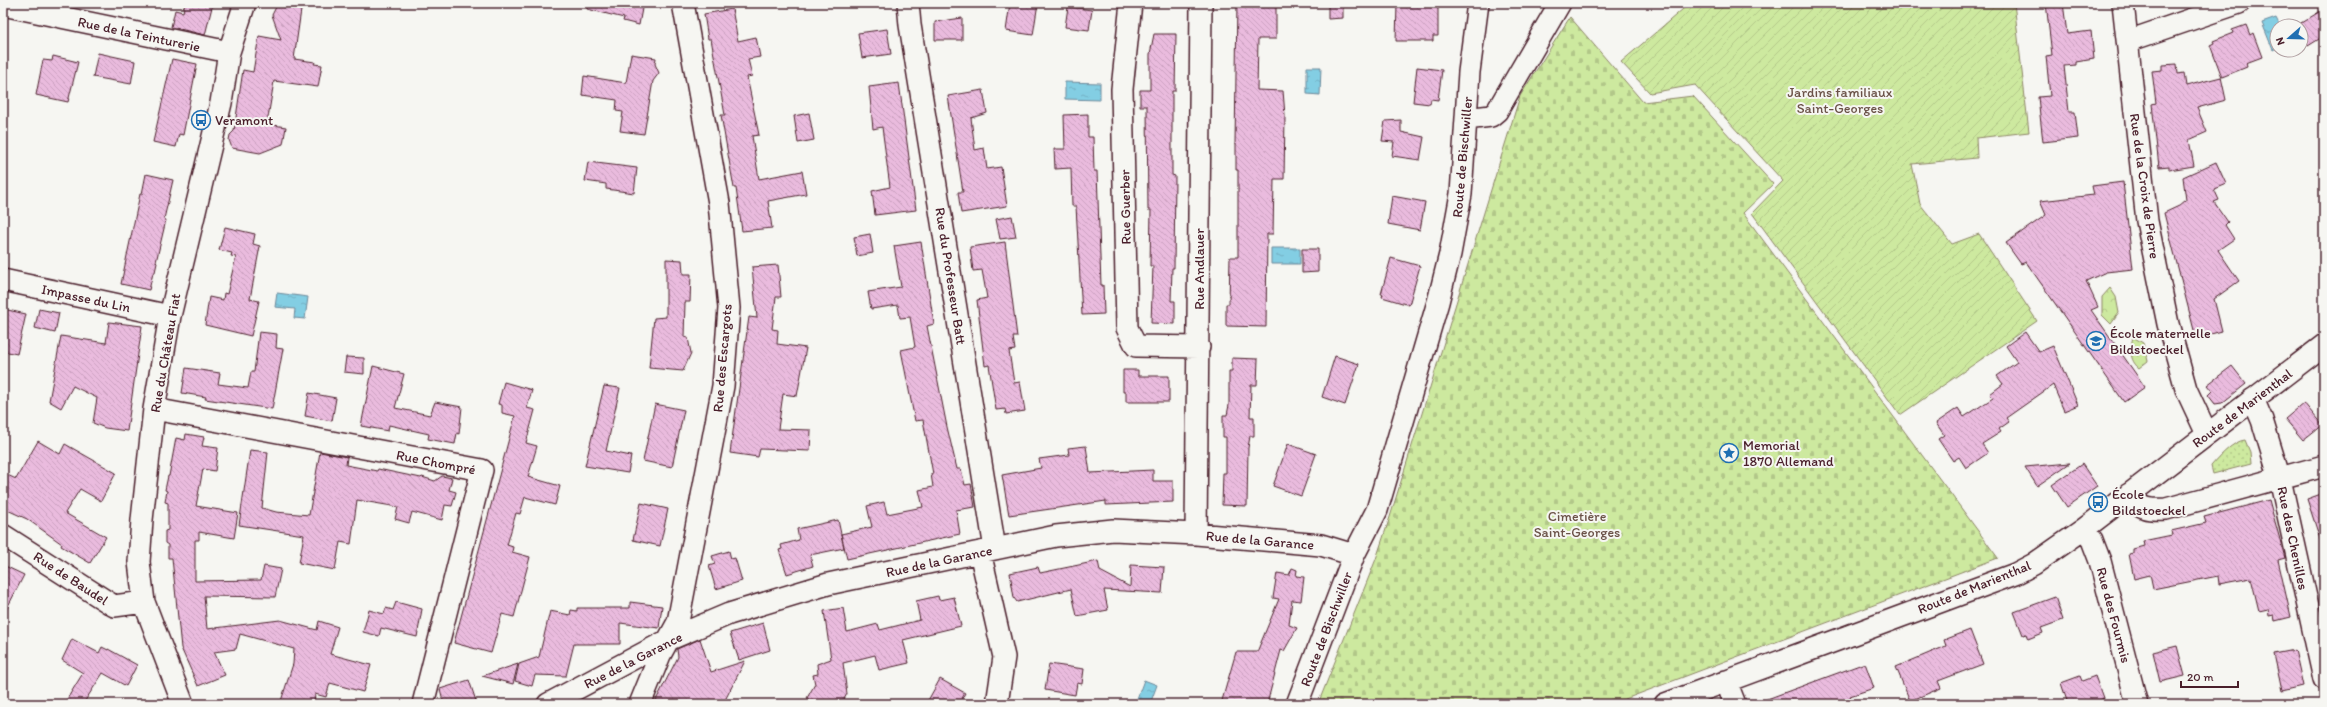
<svg xmlns="http://www.w3.org/2000/svg" width="2327" height="707" viewBox="0 0 2327 707" font-family="Itim,sans-serif">
  <style>
    .grass { fill: url(#grass-dots); stroke: #8c8465 }
    .cemetery { fill: url(#cemetery-stones); stroke: #8c8465 }
    .park { fill: url(#park-crowns); stroke: #8c8465 }
    .garden { fill: url(#garden-furrows); stroke: #8c8465 }
    .water { fill: url(#water-ripples); stroke: #6c8899 }
    .building { fill: url(#building-back-hatch); stroke: #4a1f2b }
    .lines { fill: none; stroke-linecap: round; stroke-linejoin: round }
    .minor-casing { stroke: #4a1f2b; stroke-width: 24 }
    .minor { stroke: #f6f6f2; stroke-width: 21 }
    .labels { text-anchor: middle; stroke-width: 4; stroke-linejoin: round; paint-order: stroke }
    .street-label { font-size: 14px; fill: #4a1f2b; stroke: #f6f6f2 }
    .park-label { font-size: 14px; fill: #6b5248; stroke: #f6f6f2 }
    .poi-label { font-size: 14px; fill: #4a1f2b; stroke: #f6f6f2; text-anchor: start }
  </style>
  <defs>
    <pattern id="grass-dots" width="8" height="8" patternUnits="userSpaceOnUse"><rect width="8" height="8" fill="#cde99f"/><path d="M2 2h.1M6 6h.1" fill="none" stroke="#b2c789" stroke-width="1.8" stroke-linecap="round"/></pattern>
    <pattern id="cemetery-stones" width="16" height="16" patternUnits="userSpaceOnUse"><rect width="16" height="16" fill="#cde99f"/><path d="M2 7V4a2 2 0 0 1 4 0v3zM10 15v-3a2 2 0 0 1 4 0v3z" fill="#b2c789"/></pattern>
    <pattern id="park-crowns" width="20" height="18" patternUnits="userSpaceOnUse"><rect width="20" height="18" fill="#cde99f"/><path d="M2 6a3 3 0 1 1 6 0M12 15a3 3 0 1 1 6 0" fill="none" stroke="#b2c789"/></pattern>
    <pattern id="garden-furrows" width="10" height="10" patternUnits="userSpaceOnUse"><rect width="10" height="10" fill="#cde99f"/><path d="M-1 1l2-2M0 10L10 0M9 11l2-2" fill="none" stroke="#b2c789"/></pattern>
    <pattern id="water-ripples" width="26" height="14" patternUnits="userSpaceOnUse"><rect width="26" height="14" fill="#83cee3"/><path d="M2 4q2-2 4 0t4 0M15 11q2-2 4 0t4 0" fill="none" stroke="#73b0c3"/></pattern>
    <pattern id="building-back-hatch" width="6" height="6" patternUnits="userSpaceOnUse"><rect width="6" height="6" fill="#eabbde"/><path d="M-1 5l2 2M0 0l6 6M5-1l2 2" fill="none" stroke="#caa0bf"/></pattern>
  </defs>
  <rect width="100%" height="100%" fill="#f6f6f2"/>
  <filter id="ink" filterUnits="userSpaceOnUse"><feTurbulence type="fractalNoise" baseFrequency=".025" numOctaves="2"/><feDisplacementMap in="SourceGraphic" scale="8" xChannelSelector="R" yChannelSelector="G"/><feConvolveMatrix kernelMatrix="1 2 1 2 8 2 1 2 1" color-interpolation-filters="sRGB"/></filter>
  <g filter="url(#ink)">
    <path class="grass" d="M2245,440l5,12 1,12 -38,10 -2,-8c8,-9 22,-25 34,-26z"/>
    <path class="cemetery" d="M1570,17l73,85 50,-6 80,88 -30,29 255,345 -386,146h-294l58,-145 14,-42 130,-421z"/>
    <path class="park" d="M2110,288l6,9 3,16 -8,11 -9,-9v-18z
      M2133,337l10,6 5,18 -9,7c-10,-8 -9,-20 -6,-31z"/>
    <path class="garden" d="M1690,3h324l15,129 -53,6 1,20 -65,6 8,40 32,40 27,-10 58,87 -137,94 -148,-202 31,-32 -88,-96 -45,8 -29,-31z"/>
    <path class="water" d="M2276,18l4,8h-3v22l-4,2 -11,-27z
      M1307,67h14l-1,28 -13,-1z
      M1065,82l35,1v17l-35,-1z
      M1271,248h29v16h-29z
      M277,293l31,4 -3,22 -11,-1 1,-9 -20,-2z
      M1144,680l13,5 -7,19h-15z"/>
    <path class="building" d="M185,3h28l-8,32 -34,-8 4,-17 8,2z
      M278,3h24l-8,56 21,3 -1,2 8,1 -4,22 -44,-6 -7,43 19,3 -3,17 -23,9 -28,-5 -3,-8 1,-5 4,-4 9,-61 10,2 6,-36 22,4 -9,-25z
      M587,3h56l-4,22 -16,-4 1,-3 -37,-9z
      M1010,3h28l-5,32 -27,-4z
      M1237,3h39v36h-18l-1,51 26,1 2,24 -1,64h-10l-1,55h-6l-1,93 -40,-1v-22h3l1,-47h8v-87h-2v-26h-1z
      M1328,3h15v15l-15,1z
      M2046,3h17l4,31 24,-3 3,28 -18,3v3l-12,1 5,46h6l3,26 -35,4 -5,-45 12,-1 -4,-40 6,-1z
      M1397,4h41v32h-5v5h-37z
      M1068,7l24,3 -3,20 -24,-3z
      M732,9l6,32 18,-4 4,20 -12,2 4,17 -5,1 12,58 -7,1 7,43 43,-8 4,23 -38,7 4,27 -30,3 -6,-43h-2l-13,-73h4l-14,-76h-3l-4,-25z
      M2324,9v27l-16,10 -7,-12v-8h-5z
      M962,18v22h-27v-18z
      M2246,25l4,10 3,-2 9,24 -16,6 1,4 -25,10 -12,-32 4,-2 -1,-2 20,-8 -1,-3z
      M887,29l4,25 -29,4 -4,-25z
      M1154,34h22l-1,57h-3v84l3,1 -1,92h-2l-1,33h4v23l-24,-1 2,-57h-3l1,-56h-3l-1,-104h-7v-16h10v-36z
      M98,53l37,8 -4,23 -38,-7z
      M631,54l25,4 -1,6 4,9 -6,8 -9,53 -24,-3 3,-19 -7,-1 1,-11 -35,-5 2,-19 42,7z
      M53,56l25,6 -10,40 -32,-7 7,-35 9,1z
      M172,59l25,5 -14,71 -4,-1 -3,13 -23,-5z
      M2177,64l1,10 6,-1 2,13 35,-9 5,23 -29,8 10,24 -18,8 5,26 -25,4v-4l-10,1 -7,-63 4,-1 -4,-32 10,-1v-5z
      M1417,67l25,3 -4,30 -7,-1 -1,5 -17,-2z
      M899,83l17,127 -41,5 -3,-24 18,-4 -8,-60 -9,2 -4,-42z
      M983,90l4,23 -16,5 4,32 9,-2 3,21 14,-2 6,39 -46,7 -3,-21h5l-15,-96z
      M809,113l5,27 -16,3 -4,-27z
      M1088,114v23h5l1,34h3l4,114h2l1,29 -22,1 -6,-109h-4l-1,-38 -16,1 -1,-20h11l-1,-34z
      M1401,120v12l23,5 -4,23 -28,-4 2,-14 -12,-1 3,-20z
      M588,162l49,6 -3,25 -28,-4v-5l-21,-3z
      M2216,162l10,22 -12,5 5,11 -5,2 14,20 -3,3 9,14 -16,11 21,31 -25,18 8,32 -26,7 -32,-125 15,-7 7,-6 -3,-23z
      M146,174l27,6 -9,39 2,1 -10,42 1,1 -2,9 -2,1 -4,17 -28,-6 19,-90h2z
      M2123,182l10,87 -27,3 -20,9 12,26 -7,3 54,77 -21,15 -98,-140 -5,2 -15,-21 40,-28 -6,-14 54,-6 -2,-9z
      M1392,196l33,6 -5,28 -32,-6z
      M1012,216l4,21 -16,2 -4,-20z
      M225,227l30,7 -2,10 7,2 -10,53 9,2 -8,35 -46,-11 4,-28 14,3 1,-7 3,1 9,-37 -5,-1 1,-3 -13,-3z
      M870,234l3,19 -16,3 -3,-19z
      M921,242l13,82 -7,2 20,101 10,42h4l4,16 6,-1 4,23 -19,3 4,24 -113,25 -6,-25 31,-7 -5,-21 17,-4 3,12 36,-7 -4,-17 14,-3 -2,-13h2l-10,-54 -8,1 -14,-71 14,-3 -5,-30 -10,1 -2,-13 -27,4 -3,-17 33,-5 -7,-41z
      M1005,242l12,95h-4l2,13 -6,1 5,32 6,-1 5,29 -19,3 -1,-5 -9,1 -7,-45 -4,1 -8,-66 10,-2 -5,-28 -9,1 -3,-24z
      M1302,249h16v23l-16,1z
      M1391,258l29,8 -11,39 -27,-8 1,-3h-2z
      M666,259l16,1 1,14h8l-1,28h-5l-1,35 4,1 3,15 -8,18 -34,-3 5,-50 12,-1z
      M778,265l3,32h-5l-4,32 6,1 -1,14 29,4 -9,48 -14,-2 -5,35 33,1 -1,21 -50,-2 -2,8 -28,-4 19,-136 8,1 -5,-51z
      M3,309l23,5 -9,40 -14,-3z
      M39,309l20,4 -4,20 -20,-5z
      M109,322l33,4 -15,105 -22,-3 -12,-5 4,-25 -24,-12 -12,22 -12,-7 12,-65 45,7z
      M259,332l18,2 -1,14 7,1 -11,60 -67,-10 1,-2 -24,-4 4,-25 34,5 -2,11 30,4 3,-16h3z
      M2025,332l14,20 14,-6 25,59 -14,6 -11,-26 -47,33 3,4 -10,7 2,3 -19,12 6,9 -22,15 -7,-11 -6,4 -15,-22 6,-4 -8,-12 22,-15 6,9 29,-19 -3,-4 13,-10 -6,-8 20,-14 -11,-16z
      M1335,356l24,8 -14,41 -23,-8z
      M346,357l18,1v16l-20,-2z
      M1232,358l26,1 -1,26h-6l-1,32h4v19h-4l-2,12 -1,58 -25,-1 1,-32h3v-36h-3v-22h4l2,-10v-34h3z
      M373,366l31,8 -9,34 35,7 5,-13 27,5 -3,27 -2,-1 -2,11 -27,-5 1,-5 -40,-9 -1,6 -27,-5z
      M2232,366l14,18 -24,19 -7,1 -7,-9 4,-4 -5,-6z
      M1123,370h15v6h31v26h-43v-10h-3z
      M504,382l28,8 -5,18 8,2 -9,33 11,3 -9,31 32,9 -5,19 -30,-8 -5,17 -4,-1 -9,32 6,2 -1,5 18,5 -16,60 -12,-3 -11,39 -37,-10 61,-227 -13,-3v-8l-4,-1z
      M604,386l16,2 -14,63 25,5 -3,17 -43,-7z
      M309,393l27,5 -4,23 -27,-5z
      M2304,403l18,22 -19,15 -18,-21z
      M655,404l29,6 -12,57 -29,-6z
      M186,434l18,3 -2,9 16,2 -3,23 -12,-2 -7,37 42,7 -4,25 -35,-6v8h-4v41l66,-1 3,-14 17,3 -6,28 -71,-1 3,33 73,-9 37,10 2,-9 19,6 -8,27 41,11 -8,27 -33,-9 -4,14 -11,-3 -1,10h-34l13,-40 1,-15 -54,-15 -4,15 -22,3 11,23 -27,11 -17,-38 -9,-90h-4v-13l-3,-2v-12l3,-1v-27l-3,-1 2,-11 -2,-1 3,-14h1l7,-38 9,2z
      M38,441l22,13 5,-10 51,29 -15,28 -21,-12 -15,24 41,24 -16,26 -29,-17 1,-2 -35,-25 -24,-11v-35l13,6z
      M1288,444l28,10 -15,42 -28,-10z
      M1086,446l4,27 63,-3v11h20v21l-67,3v-4l-97,14 -7,-40 39,-7 -2,-9 30,-4 -1,-7z
      M250,450l18,2 -6,56 14,4 33,3 11,-63 27,5 -1,8 31,6 1,-2 43,9 1,-1 13,4 7,-5 10,2 -3,12 7,2 -4,14 -7,-1 -3,15 -30,-8 -3,11 -14,-4 3,-12 -41,-7 -6,44 -11,-2 -5,28 -36,-7 5,-28 -65,-10z
      M2070,463l-33,23 -12,-19z
      M2082,464l15,22 -30,21 -15,-22z
      M2324,493v48l-3,1 -14,-43z
      M2269,500l16,58 -7,2 13,57 -16,4 -1,-6 -5,1 -1,-7 -9,2 -8,-33 -32,6 -1,-8 -65,13 -3,-14 -16,4 -5,-25 4,-1v-4l11,-3 -1,-5 29,-6 -1,-4 35,-8 -2,-6z
      M641,503l27,6 -8,37 -27,-6z
      M838,520l6,28 -34,7 3,11 -26,8 -8,-24 3,-1 -1,-4 18,-5 -2,-11z
      M729,551l2,8 4,-1 7,23 -26,8 -7,-23 6,-2 -3,-8z
      M1098,561l2,10 30,16 1,-22 33,2 -2,26 -58,-3 4,20 -31,6 -6,-27 -54,13 -3,-4 -4,-25 28,-6 2,6z
      M3,565l21,10 -21,41z
      M1292,568l5,2 -1,6 8,1 -3,24 -9,-1 -3,25 8,3 -13,23 -3,-1 -14,54h-46l15,-52h21l22,-53 -6,-1 4,-25 12,2z
      M938,596l1,4 15,-3 7,29 -58,14 6,23 -30,7 -4,-15 -32,8 4,31 -6,10h-24l-10,-6 8,-14 -2,-9 5,-1 -1,-10 14,-5 -7,-48 19,-3 4,24 31,-8 2,6 40,-10 -4,-19z
      M2055,597l8,23 -22,8 2,5 -15,6 -2,-5 -3,1 -9,-23z
      M396,602l26,7 -5,28 -36,-9 -2,8 -16,-4 6,-22 15,4 2,-6 7,2z
      M630,602l32,4 -3,22 -39,-5v21h-46l-8,32 -31,-1 -3,11 -17,-5 4,-17 20,-7 11,-46 20,4 1,-5 6,1v-3h53z
      M763,623l7,27 -31,10 -9,-27z
      M1970,630l13,34 -45,17 3,7 -31,13 -14,-34 50,-21 -2,-6z
      M72,639l27,14 3,-6 6,3v-1l29,16 -11,21 -23,-13 -20,31h-19l19,-31 -21,-13z
      M700,639l11,33 34,-11 -22,43h-69l24,-47 -1,-8z
      M2177,646l8,30 -25,6 -7,-30z
      M2295,650l8,36 -21,5 -8,-37z
      M1865,663l9,25 -24,8 3,8h-94v-2z
      M518,664l-5,20 -31,-8z
      M1049,664l35,5 -2,15 -5,-1 -2,12 -30,-5z
      M2080,676l2,5 13,-5 8,22 -14,6h-21l-7,-21z
      M940,679l25,14 -6,11h-33z
      M469,680l8,24h-33l-4,-15z"/>
    <g class="lines">
      <defs>
        <path id="minor" d="M908,3l2,22 85,524
          M1131,3l-9,86 5,239 9,18 63,1
          M2123,3l24,218 21,103 18,65 21,45
          M3,5l226,47
          M2128,41l111,-38
          M1466,119l25,-3 6,-5 63,-108
          M3,280l167,36
          M2253,399l9,21 18,59 44,200
          M154,409l328,61 -59,234
          M2129,494c13,16 18,16 37,15l158,-43
          M2084,529l8,11 8,21 37,143
          M1196,534l5,-531
          M3,535l111,71 30,-4
          M980,552l24,105 -7,47
          M1726,681l9,23
          M183,704l-39,-102 -5,-40 3,-42 12,-111 16,-93 51,-213 8,-51 16,-49
          M548,704l122,-65 59,-25 99,-30 228,-48 57,-6 83,4 125,11 33,10
          M640,704l20,-49 18,-33 45,-236 6,-78 -10,-105 -36,-200
          M1297,704l57,-149 23,-45 61,-208 12,-48 11,-60 8,-122 9,-69
          M1665,704l350,-130 19,-10 50,-35 240,-184"/>
      </defs>
      <use href="#minor" class="minor-casing"/>
      <use href="#minor" class="minor"/>
    </g>
  </g>
  <defs>
    <symbol id="bus-ring" viewBox="-11 -11 22 22"><circle r="9.5" fill="#f6f6f2" stroke="#1f6fb2" stroke-width="1.5"/><path d="M-5-6H5V4H4V6H2V4H-2V6H-4V4H-5ZM-3.5-4V0h7V-4ZM-3.5 1.2v1.5H-2V1.2ZM2 1.2v1.5H3.5V1.2Z" fill="#1f6fb2"/></symbol>
    <symbol id="school-ring" viewBox="-11 -11 22 22"><circle r="9.5" fill="#f6f6f2" stroke="#1f6fb2" stroke-width="1.5"/><path d="M0-5L7-2L0 1L-7-2ZM-4 1L0 2.5L4 1V4Q0 6-4 4Z" fill="#1f6fb2"/></symbol>
    <symbol id="sight-ring" viewBox="-11 -11 22 22"><circle r="9.5" fill="#f6f6f2" stroke="#1f6fb2" stroke-width="1.5"/><path d="M0-6L1.8-2.2L6-1.7L2.9 1.2L3.7 5.4L0 3.3L-3.7 5.4L-2.9 1.2L-6-1.7L-1.8-2.2Z" fill="#1f6fb2"/></symbol>
  </defs>
  <g fill-rule="evenodd">
    <use href="#bus-ring" x="190" y="109" width="22" height="22"/>
    <use href="#school-ring" x="2085" y="330" width="22" height="22"/>
    <use href="#sight-ring" x="1718" y="442" width="22" height="22"/>
    <use href="#bus-ring" x="2087" y="491" width="22" height="22"/>
  </g>
  <g class="labels">
    <g class="street-label">
      <text transform="translate(139 34) rotate(12)" y="5">Rue de la Teinturerie</text>
      <text transform="translate(1462 157) rotate(-85)" y="5">Route de Bischwiller</text>
      <text transform="translate(2145 186) rotate(82)" y="5">Rue de la Croix de Pierre</text>
      <text transform="translate(1125 207) rotate(-91)" y="5">Rue Guerber</text>
      <text transform="translate(1199 269) rotate(-90)" y="5">Rue Andlauer</text>
      <text transform="translate(951 276) rotate(81)" y="5">Rue du Professeur Batt</text>
      <text transform="translate(86 298) rotate(12)" y="5">Impasse du Lin</text>
      <text transform="translate(165 353) rotate(-80)" y="5">Rue du Château Fiat</text>
      <text transform="translate(722 358) rotate(-85)" y="5">Rue des Escargots</text>
      <text transform="translate(2242 408) rotate(-37)" y="5">Route de Marienthal</text>
      <text transform="translate(436 462) rotate(11)" y="5">Rue Chompré</text>
      <text transform="translate(2293 538) rotate(78)" y="5">Rue des Chenilles</text>
      <text transform="translate(1260 540) rotate(5)" y="5">Rue de la Garance</text>
      <text transform="translate(939 561) rotate(-12)" y="5">Rue de la Garance</text>
      <text transform="translate(71 578) rotate(33)" y="5">Rue de Baudel</text>
      <text transform="translate(1974 587) rotate(-22)" y="5">Route de Marienthal</text>
      <text transform="translate(2114 615) rotate(75)" y="5">Rue des Fourmis</text>
      <text transform="translate(1326 629) rotate(-69)" y="5">Route de Bischwiller</text>
      <text transform="translate(633 660) rotate(-27)" y="5">Rue de la Garance</text>
    </g>
    <g class="park-label">
      <text x="1840" y="97">Jardins familiaux<tspan x="1840" dy="16">Saint-Georges</tspan></text>
      <text x="1577" y="521">Cimetière<tspan x="1577" dy="16">Saint-Georges</tspan></text>
    </g>
    <g class="poi-label">
      <text x="215" y="125">Veramont</text>
      <text x="2110" y="338">École maternelle<tspan x="2110" dy="16">Bildstoeckel</tspan></text>
      <text x="1743" y="450">Memorial<tspan x="1743" dy="16">1870 Allemand</tspan></text>
      <text x="2112" y="499">École<tspan x="2112" dy="16">Bildstoeckel</tspan></text>
    </g>
  </g>
  <rect width="2327" height="707" fill="none" stroke="#f6f6f2" stroke-width="16"/>
  <rect x="8" y="8" width="2311" height="691" fill="none" stroke="#4a1f2b" stroke-width="1.5" filter="url(#ink)"/>
  <g transform="translate(2289 38) rotate(250)"><circle r="19" fill="#f6f6f2" stroke="#b1a0a2"/>
  <path d="M0-3L7 15L0 10L-7 15Z" fill="#1f6fb2"/>
  <text y="-6" font-size="11" font-weight="bold" text-anchor="middle" fill="#4a1f2b">N</text>
  </g>
  <path d="M2181 681v6h57v-6" fill="none" stroke="#4a1f2b" stroke-width="2"/>
  <text x="2187" y="681" font-size="12" fill="#4a1f2b" stroke="#f6f6f2" stroke-width="3" paint-order="stroke">20 m</text>
</svg>
